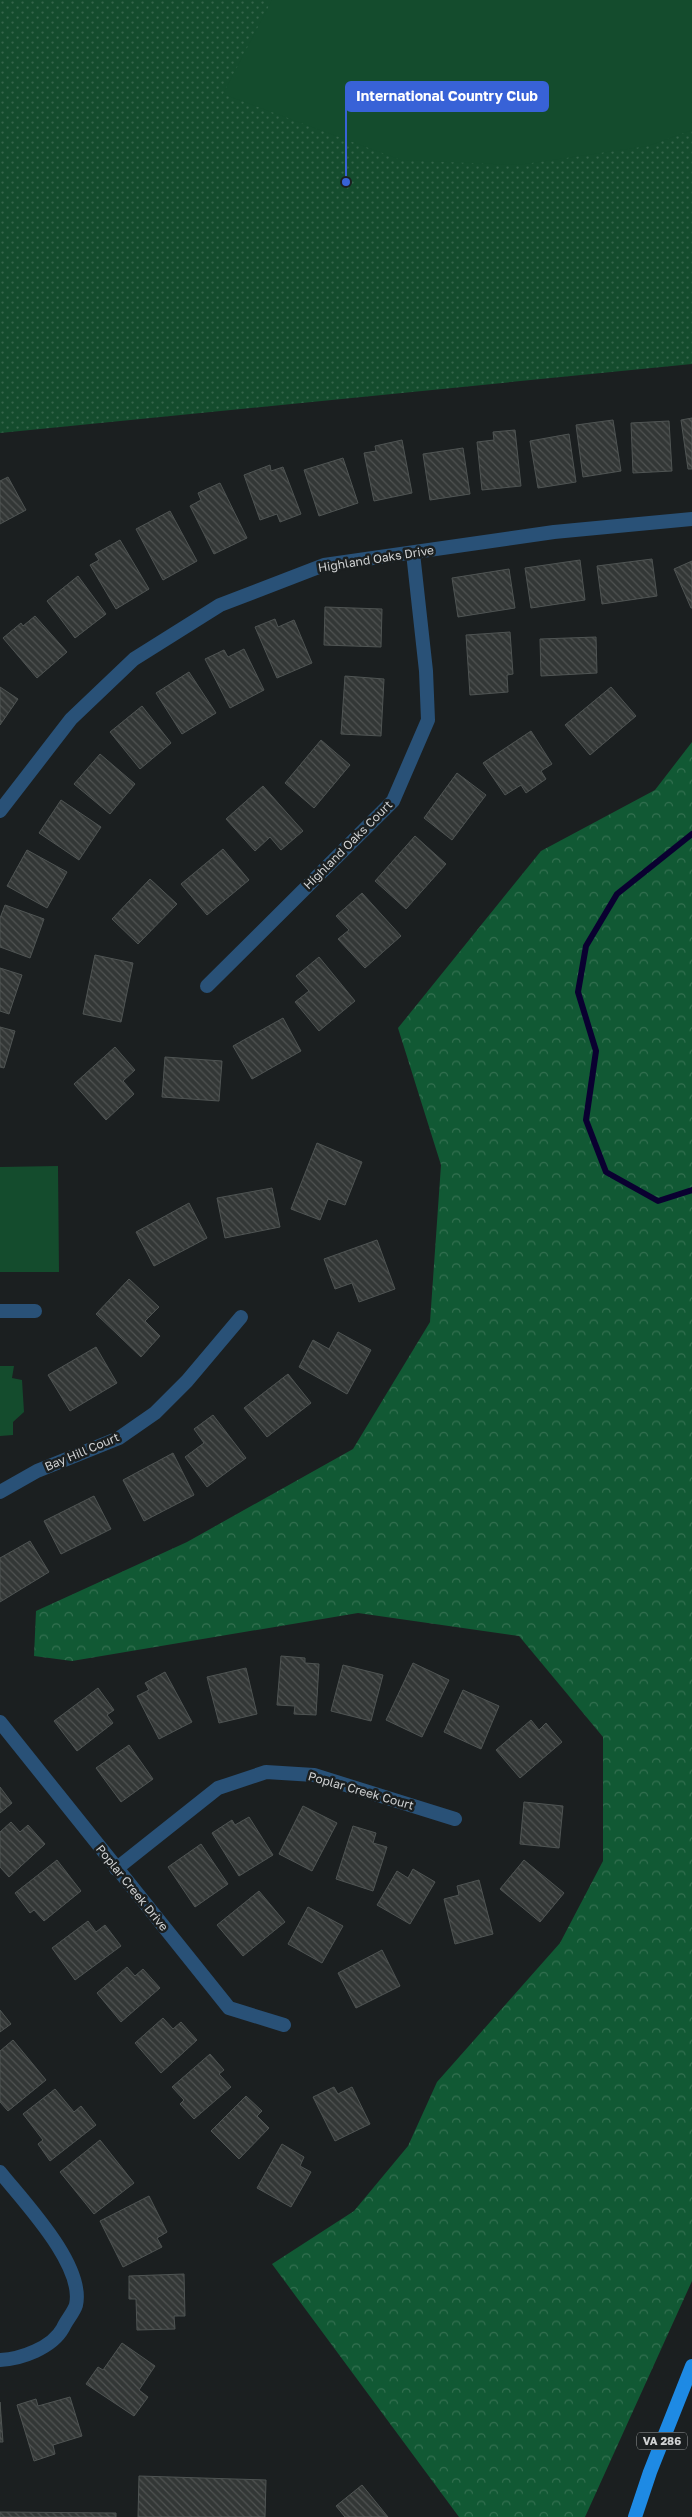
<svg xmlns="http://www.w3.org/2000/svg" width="692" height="2517" viewBox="0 0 692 2517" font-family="'Golos Text',sans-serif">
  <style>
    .grass { fill: url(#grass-dots) }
    .forest { fill: url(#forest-crowns) }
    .green { fill: #144c2d }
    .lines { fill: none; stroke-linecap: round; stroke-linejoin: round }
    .stream { stroke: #0a0030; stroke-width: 6 }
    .building { fill: url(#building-back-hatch); stroke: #4f5453 }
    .minor { stroke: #295177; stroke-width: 14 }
    .trunk { stroke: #1e8ae4; stroke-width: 14 }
    .labels { text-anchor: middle; stroke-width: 5; stroke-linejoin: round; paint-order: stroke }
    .shield { fill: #1b1f20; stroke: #9a9c9d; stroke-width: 1 }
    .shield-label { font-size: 11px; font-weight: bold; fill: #d0d2d3 }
    .street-label { font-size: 12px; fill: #d0d2d3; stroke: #1b1f20 }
    .leader { fill: none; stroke: #3862d7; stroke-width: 2 }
    .callout-dot { fill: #3862d7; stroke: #1b1f20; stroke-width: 2 }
    .callout { fill: #3862d7; stroke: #3862d7; stroke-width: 2 }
    .callout-label { font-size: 14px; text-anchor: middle; font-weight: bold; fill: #fff }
  </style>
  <defs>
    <pattern id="grass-dots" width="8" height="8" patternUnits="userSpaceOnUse" patternTransform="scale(1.25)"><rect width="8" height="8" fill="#144c2d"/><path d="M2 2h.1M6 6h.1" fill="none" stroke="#35654b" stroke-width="1.8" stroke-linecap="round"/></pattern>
    <pattern id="forest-crowns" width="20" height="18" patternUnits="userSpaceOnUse" patternTransform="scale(1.25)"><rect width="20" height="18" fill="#115934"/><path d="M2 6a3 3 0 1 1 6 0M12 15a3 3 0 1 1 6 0" fill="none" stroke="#337050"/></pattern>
    <pattern id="building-back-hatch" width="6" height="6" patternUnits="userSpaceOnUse" patternTransform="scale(1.25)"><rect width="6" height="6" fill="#333736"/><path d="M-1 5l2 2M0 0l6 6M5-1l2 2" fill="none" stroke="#505352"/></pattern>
  </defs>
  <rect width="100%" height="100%" fill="#1b1f20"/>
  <path class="grass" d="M0,0h692v364l-692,69z"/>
  <path class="forest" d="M692,742v1539l-107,236h-126l-187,-253 82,-53 54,-65 29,-64 123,-139 43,-82v-124l-84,-101 -161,-23 -286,48 -38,-5 2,-45 151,-69 166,-93 77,-127 11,-157 -43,-137 143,-177 114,-61z"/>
  <path class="green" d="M272,0h420v130l-44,16 -130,19 -117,-5 -178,-66z
    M58,1166l1,106h-59v-105z
    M0,1366h14l-2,12 10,2 2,32 -11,10v13l-13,1z"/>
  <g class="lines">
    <path class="stream" d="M692,834l-75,60 -31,52 -8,46 18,59 -10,69 20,52 52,29 34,-11"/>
  </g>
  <path class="building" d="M692,418v51h-4l-7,-49z
    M613,420l8,51 -38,6 -7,-52z
    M669,421l3,50 -39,2 -2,-50z
    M515,430l6,56 -39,4 -5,-48 17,-2 -1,-8z
    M569,434l7,48 -38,6 -8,-47z
    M402,440l10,53 -38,8 -10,-48 12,-2 -1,-5z
    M463,448l7,46 -40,6 -7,-46z
    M343,458l15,45 -39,13 -15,-46z
    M270,465l1,6 12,-4 18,47 -21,8 -3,-8 -17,6 -16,-45z
    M8,477l18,33 -26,14v-43z
    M220,483l27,55 -33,16 -24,-48 11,-6 -3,-7z
    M170,511l27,50 -34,19 -27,-51z
    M120,540l29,49 -33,20 -26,-44 9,-5 -4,-6z
    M652,559l5,37 -55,8 -5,-38z
    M580,560l5,40 -54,8 -6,-40z
    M692,561v47h-1l-17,-39z
    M509,569l6,39 -57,9 -6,-39z
    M78,576l28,38 -31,24 -28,-37z
    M325,607l57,2 -1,38 -57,-2z
    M35,616l32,36 -30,26 -34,-40 18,-15 2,3z
    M275,619l3,8 16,-7 18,43 -35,15 -22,-51z
    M510,632l3,42 -6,1 1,17 -38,3 -4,-60z
    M596,637l1,36 -56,3 -1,-37z
    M244,649l20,41 -34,18 -25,-49 19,-9 4,7z
    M189,672l27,41 -34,21 -26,-41z
    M345,676l39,3 -3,57 -40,-2z
    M0,687l18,12 -18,26z
    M611,687l25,29 -46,39 -25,-30z
    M142,706l29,37 -31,26 -30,-37z
    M531,731l21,33 -11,7 5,8 -20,14 -5,-8 -16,10 -22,-32z
    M321,740l29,25 -36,43 -29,-25z
    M100,754l35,30 -25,30 -36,-30z
    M457,773l29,22 -34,45 -28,-22z
    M263,786l40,45 -22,19 -11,-13 -15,14 -29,-32z
    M61,800l40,27 -22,33 -40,-27z
    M415,836l31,28 -40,45 -31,-28z
    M223,849l26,31 -42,35 -26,-31z
    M27,850l40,22 -20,36 -40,-22z
    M150,879l27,25 -39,40 -26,-25z
    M362,893l39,43 -36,32 -27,-29 11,-9 -13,-14z
    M5,905l39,14 -14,39 -30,-11v-29z
    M95,955l38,8 -12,59 -38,-8z
    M319,957l36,44 -36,30 -24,-29 14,-11 -13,-15z
    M0,968l22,7 -13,39 -9,-3z
    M283,1018l18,33 -49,28 -19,-33z
    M0,1027l15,4 -11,37 -4,-1z
    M115,1047l20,23 -12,11 11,13 -28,26 -32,-36z
    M165,1057l57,4 -3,40 -57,-4z
    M317,1143l45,19 -17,43 -17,-6 -8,21 -29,-11z
    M272,1188l8,39 -55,11 -8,-40z
    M189,1203l18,35 -53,28 -18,-34z
    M377,1240l18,49 -36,13 -7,-19 -17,6 -11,-30z
    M129,1279l30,28 -14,14 15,15 -19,21 -45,-43z
    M338,1332l33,18 -24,44 -48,-27 14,-27 16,9z
    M96,1347l21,36 -47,28 -22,-36z
    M288,1374l23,29 -44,34 -23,-29z
    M213,1415l33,43 -39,29 -22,-30 19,-14 -10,-14z
    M173,1453l21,42 -50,26 -21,-41z
    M94,1496l17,33 -50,25 -17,-33z
    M30,1541l19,31 -49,30v-44z
    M281,1656l24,2v5l14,1 -3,51 -22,-1 1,-8 -18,-1z
    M413,1663l36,17 -27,57 -36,-17z
    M343,1665l40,10 -12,46 -40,-10z
    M246,1668l11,46 -38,9 -12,-46z
    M165,1672l27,50 -33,17 -22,-43 12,-6 -4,-7z
    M98,1688l16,22 -7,5 6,8 -36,28 -23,-30z
    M463,1690l36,16 -18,43 -37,-17z
    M531,1720l8,10 7,-7 16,19 -42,36 -24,-28z
    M129,1745l24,34 -32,23 -25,-34z
    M0,1787l12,16 -12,10z
    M524,1802l39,4 -4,42 -39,-4z
    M303,1806l34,17 -25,48 -33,-17z
    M249,1817l24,38 -34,21 -27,-43 20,-13 3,5z
    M11,1822l9,10 8,-7 17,19 -36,33 -9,-10v-35z
    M353,1826l23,7 -3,10 14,4 -14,44 -37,-12z
    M201,1844l27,40 -33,23 -27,-40z
    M57,1860l24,31 -37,30 -10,-11 -4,3 -15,-20z
    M524,1860l40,33 -24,29 -40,-33z
    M413,1869l22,13 -25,42 -33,-19 20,-34 11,7z
    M479,1880l14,54 -38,10 -11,-45 15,-4 -2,-9z
    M259,1891l26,31 -42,34 -26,-31z
    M308,1907l35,19 -21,37 -34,-19z
    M88,1921l8,11 9,-7 16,21 -46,34 -23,-32z
    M382,1950l18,36 -44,22 -18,-35z
    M127,1967l8,9 8,-7 17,19 -39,34 -24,-29z
    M0,2010l11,14 -11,8z
    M163,2018l10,11 8,-7 16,18 -36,33 -26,-30z
    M13,2040l33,40 -38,31 -8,-9v-51z
    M210,2054l14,16 -5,4 12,13 -37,32 -14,-15 4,-4 -12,-13z
    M334,2087l4,7 14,-7 18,37 -35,17 -22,-44z
    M55,2089l19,23 7,-6 15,19 -46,36 -12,-17 5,-4 -20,-26z
    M246,2096l16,15 -5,5 12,12 -30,31 -28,-28z
    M100,2140l34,43 -40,31 -34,-42z
    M282,2144l22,13 -4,9 11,6 -20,35 -34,-19z
    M149,2196l18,36 -10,6 5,9 -39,20 -23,-46z
    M184,2274l1,42h-11l1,13 -38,1 -1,-31h-7v-23z
    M122,2343l33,23 -16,24 9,7 -14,19 -48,-32 12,-17 5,3z
    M70,2397l12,39 -29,9 2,9 -21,7 -17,-56 19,-6 2,7z
    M0,2402l3,40h-3z
    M139,2476l127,4 -1,37h-127z
    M362,2485l26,32h-43l-9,-11z
    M0,2512l116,1v4h-116z"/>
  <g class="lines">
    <path class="minor" d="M0,811l71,-92 63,-60 86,-54 104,-40 230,-33 138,-13
      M207,986l186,-185 35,-81 -2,-49 -13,-118
      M0,1311h35
      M0,1492l37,-21 82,-33 36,-25 32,-32 54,-64
      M0,1722l229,286 55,17
      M116,1869l102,-81 48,-16 48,3 141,44
      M0,2172c23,29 85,93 76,133 -2,7 -10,16 -13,23 -11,20 -42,31 -63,32"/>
    <path class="trunk" d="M635,2517l15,-45 42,-106"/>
  </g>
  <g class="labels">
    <rect class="shield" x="637" y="2432.5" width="50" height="17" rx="4"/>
    <g class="shield-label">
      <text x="662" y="2445">VA 286</text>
    </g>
    <g class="street-label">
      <text transform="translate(376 559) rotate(-9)" y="4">Highland Oaks Drive</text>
      <text transform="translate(348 845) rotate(-45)" y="4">Highland Oaks Court</text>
      <text transform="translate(82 1452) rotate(-23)" y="4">Bay Hill Court</text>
      <text transform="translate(361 1791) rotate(16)" y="4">Poplar Creek Court</text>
      <text transform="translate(132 1888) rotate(51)" y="4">Poplar Creek Drive</text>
    </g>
  </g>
  <path class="leader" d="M346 182L346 96"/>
  <circle class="callout-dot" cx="346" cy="182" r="5"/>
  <rect class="callout" x="346" y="82" width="202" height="29" rx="5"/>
  <g class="callout-label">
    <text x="447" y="101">International Country Club</text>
  </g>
</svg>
